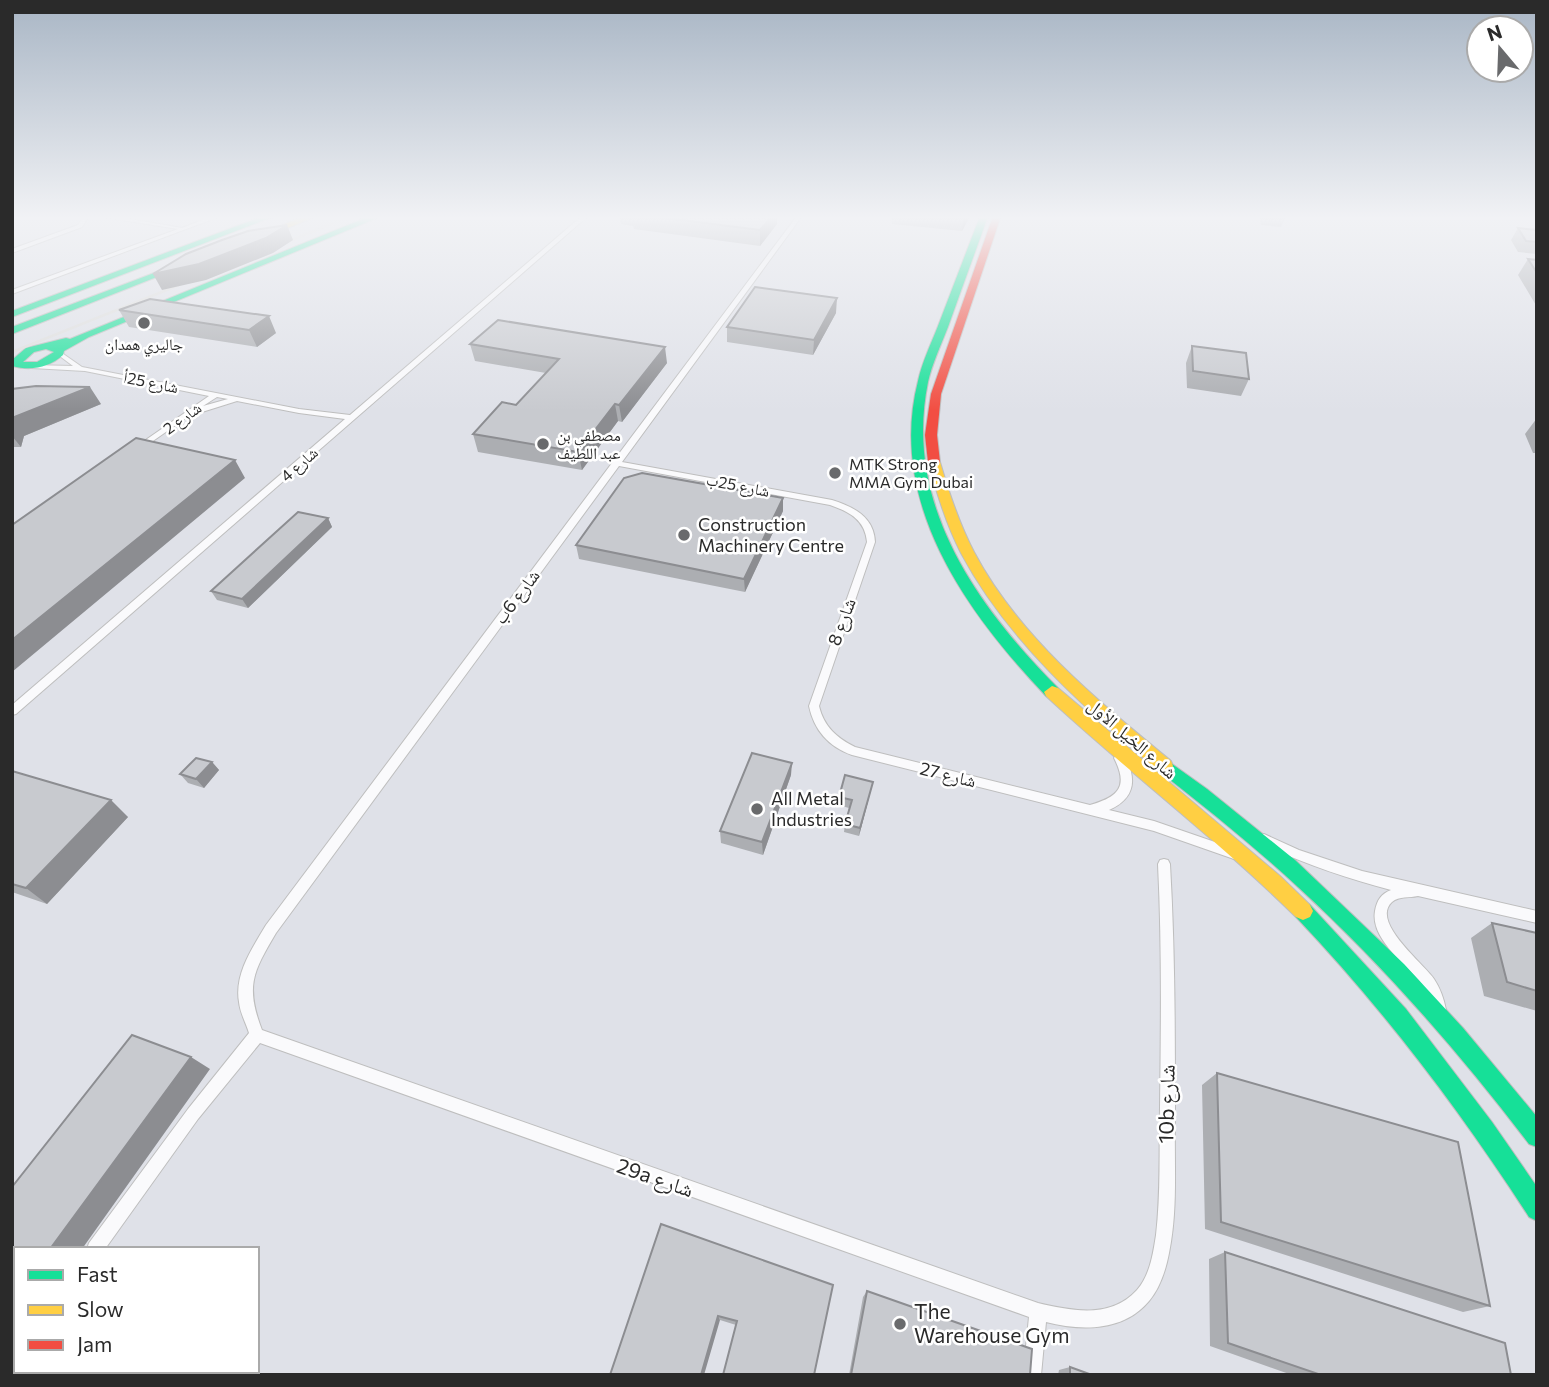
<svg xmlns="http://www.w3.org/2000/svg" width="1549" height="1387" viewBox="0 0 1549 1387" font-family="Commissioner,'Noto Naskh Arabic',sans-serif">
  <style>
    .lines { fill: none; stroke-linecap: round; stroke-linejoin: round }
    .street-casing { stroke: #bebebe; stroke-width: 2 }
    .fast-casing { stroke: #bebebe; stroke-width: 2 }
    .slow-casing { stroke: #bebebe; stroke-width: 2 }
    .jam-casing { stroke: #bebebe; stroke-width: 2 }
    .street { fill: #fafafc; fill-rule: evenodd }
    .fast { fill: #16e098; fill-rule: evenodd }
    .slow { fill: #ffcf43; fill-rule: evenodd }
    .jam { fill: #f24e42; fill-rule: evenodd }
    .rail { stroke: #dededd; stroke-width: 2.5 }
    .wall { fill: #acaeb2 }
    .shaded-wall { fill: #8c8d91 }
    .building { fill: #c8cacf; stroke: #8c8d91; stroke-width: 2 }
    .poi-dot { fill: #696a6c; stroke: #fff; stroke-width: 2.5 }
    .labels { text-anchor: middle; stroke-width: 5; stroke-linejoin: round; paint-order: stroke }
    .far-poi-label { font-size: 16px; fill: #2a2a2a; stroke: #fff; text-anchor: start }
    .far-street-label { font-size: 16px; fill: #2a2a2a; stroke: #fff }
    .poi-label { font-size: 18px; fill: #2a2a2a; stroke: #fff; text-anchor: start }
    .street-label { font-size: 18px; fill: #2a2a2a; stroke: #fff }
    .near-street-label { font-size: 21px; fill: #2a2a2a; stroke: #fff }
    .near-poi-label { font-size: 21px; fill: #2a2a2a; stroke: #fff; text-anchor: start }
  </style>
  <rect width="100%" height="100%" fill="#dfe1e8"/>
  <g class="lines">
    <defs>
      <path id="street" d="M84,216h5l-7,11 -70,26v-4l66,-24z
        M97,216h16l69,12 31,-12h8l-209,78v-4l166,-61z
        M582,216h6l-572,498 -4,1v-10l333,-286 -46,-6 -62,-12 -35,11 -6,-1 -56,39 -4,-2 1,-2 72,-50 -124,-25 -53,-3 -4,-2 2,-1 43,1 -16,-12 -1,-1 3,-2 23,16 217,42 51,6zM217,397l11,2 -25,7z
        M797,216h5l-180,246 210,38c22,7 42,17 43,42l-56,164c5,21 18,32 36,41l235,58c28,-8 39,-18 24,-47l2,-3 4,-1 4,1c13,23 12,43 -15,55l45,11 84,29 2,4 -2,4 -4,1 -80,-28 -302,-76c-23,-8 -38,-25 -43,-49l58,-164c-2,-22 -17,-30 -37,-37l-211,-39 -343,467c-23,39 -31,53 -14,97l776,273c34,8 73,16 99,-13 13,-15 16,-36 19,-55 5,-42 3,-85 4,-127 1,-81 2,-163 -2,-244l2,-4 4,-1 4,1 2,4c5,85 5,170 5,256 -1,44 3,89 -6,133 -3,16 -9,35 -20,48 -26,31 -68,30 -103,21l-5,53h-18l6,-58 -769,-274 -62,76 -93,130h-18l2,-6 99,-134 61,-76c-3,-10 -9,-20 -10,-31 -5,-28 14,-55 27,-77z
        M1264,834l35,16 63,21 175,40v12l-119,-27c-8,2 -19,0 -26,6 -22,20 32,62 42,77 6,9 10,20 12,31l-2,5 -5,2 -5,-2c-4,-11 -5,-21 -12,-31 -16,-20 -52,-45 -47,-73 2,-11 6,-17 16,-21 -45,-12 -89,-27 -131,-47l-2,-4 2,-4z
        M16,1348v21l-4,2v-21z"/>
      <path id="fast" d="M263,216h12l-263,101v-6z
        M370,216h12l-293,121 -25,14 -1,4c-15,13 -32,16 -51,11v-6l14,-12 40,-10 4,1zM46,349l8,3 -17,10h-14l11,-10z
        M980,216h8c-13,37 -27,74 -40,111 -7,18 -16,37 -20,55 -25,122 49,224 130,306l2,4 -8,6 -6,-2c-79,-83 -159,-193 -128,-315 4,-19 13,-37 20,-55 14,-37 28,-73 42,-110z
        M175,265l7,2 -170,67v-7z
        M1165,759l42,30 88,71 109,104 59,64 74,89v30l-8,-3c-70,-92 -146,-179 -231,-257 -44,-41 -92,-79 -139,-116l-2,-5 2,-5z
        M1303,902l7,3 96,104 86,113 45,65v34l-8,-4c-69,-107 -145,-207 -233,-300l-3,-6 3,-6z"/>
      <path id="slow" d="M304,216h13l-49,20 -7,-2z
        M934,458l6,4c9,31 19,61 34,90 45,85 124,149 197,209l2,5 -2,5 -6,2 -6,-2c-75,-63 -151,-130 -198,-218 -15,-29 -24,-60 -33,-91z
        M1052,686l6,2 222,188 30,29 3,6 -3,6 -7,3 -7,-3c-79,-78 -168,-145 -250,-221l-2,-4z"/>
      <path id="jam" d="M993,216h8l-60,178 -4,41 3,27 -6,4 -6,-4 -3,-27 6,-41z"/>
    </defs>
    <use href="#street" class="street-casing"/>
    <use href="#fast" class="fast-casing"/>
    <use href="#slow" class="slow-casing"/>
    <use href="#jam" class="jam-casing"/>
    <use href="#street" class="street"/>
    <use href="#fast" class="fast"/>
    <use href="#slow" class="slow"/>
    <use href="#jam" class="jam"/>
    <path class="rail" d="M275,247l75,-31
      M12,352l182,-73"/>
  </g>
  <path class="wall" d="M620,216h159l-2,2v6l-17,22 -126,-17 -1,-3 -12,-2z
    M892,216h78l-8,15 -70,-7z
    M1260,216h26l-5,11 -20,-2z
    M1518,228l19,2v24l-19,-2 -7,-12z
    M1528,259l9,1v47l-19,-32z
    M119,310l157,23 -19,14 -128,-20z
    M836,313l-23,42 -86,-13v-15z
    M470,344l197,19 -45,59 -4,-1 -36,49 -104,-18 -5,-18 43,-29 30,-32 -71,-12z
    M1192,346l57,33 -8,17 -54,-8 -1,-25z
    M12,389l89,15 -77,32 -3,11h-9z
    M1537,418v35h-4l-8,-19z
    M783,511l-38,81 -166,-33 -3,-14z
    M328,518l4,9 -84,81 -31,-8 -6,-9z
    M212,762l7,8 -15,18 -16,-5 -8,-9z
    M12,771l116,46 -81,87 -35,-12z
    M791,775l-28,80 -42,-12 -1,-12z
    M871,790l-12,46 -15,-4 1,-8 4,-16 -11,-3 1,-8z
    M1492,923l45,10v78l-53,-15 -13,-58z
    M1217,1073l273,233 -27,6 -258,-83 -3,-144z
    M661,1224l172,61 -97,40 -16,-5z
    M1225,1252l286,123h-219l-82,-29 -1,-87z
    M867,1291l163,84h-181l14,-78z
    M1070,1367l22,8h-34l1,-5z"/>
  <path class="shaded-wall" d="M772,216h7l-2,2v6l-17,22v-16z
    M965,216h5l-8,15 2,-13z
    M287,225l6,15 -20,13 -67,27 -44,10 -9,-16z
    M837,298l-1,15 -23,42 1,-15z
    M269,316l7,17 -19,14 -8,-17z
    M665,347l2,16 -45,59 -3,-17z
    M90,387l11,17 -77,32 -3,11 -9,-11v-18z
    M615,404l3,17 -36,49 -4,-18z
    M235,460l10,18 -233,194v-32z
    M783,498v13l-38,81 -1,-13z
    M328,518l4,9 -84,81 -6,-9z
    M212,762l7,8 -15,18 -8,-9z
    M792,763l-1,12 -28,80 -1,-13z
    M873,782l-2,8 -12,46 1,-8z
    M111,800l17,17 -81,87 -21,-16z
    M191,1057l19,12 -128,180h-32z
    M16,1296v45l-4,5v-46z
    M718,1316l2,4 -16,55h-3z"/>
  <path class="building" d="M650,216h122l-12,14z
    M287,225l-21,13 -67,26 -46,10 33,-20 36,-14 26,-9z
    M1518,228l19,2v12l-11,-1z
    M1528,259l9,1v13z
    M755,287l82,11 -23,42 -87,-13z
    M150,299l119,17 -20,14 -130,-20z
    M498,320l167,27 -46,58 -4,-1 -37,48 -105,-18 29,-32 14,3 43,-46 -89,-15z
    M1192,346l54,7 3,26 -56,-8z
    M36,386l54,1 -78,31v-29z
    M136,438l99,22 -223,180v-115z
    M642,473l141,25 -39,81 -168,-34 48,-67z
    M298,512l30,6 -86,81 -31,-8z
    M752,753l40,10 -30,79 -42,-11z
    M196,758l16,4 -16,17 -16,-5z
    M12,771l99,29 -85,88 -14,-4z
    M845,775l28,7 -13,46 -15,-4 7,-24 -13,-3z
    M1492,923l45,10v58l-30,-9z
    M132,1035l59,22 -141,192h-34v47l-4,4v-113z
    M1217,1073l241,69 32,164 -269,-84z
    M661,1224l172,61 -19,90h-91l14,-54 -19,-5 -17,59h-91z
    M1225,1252l280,91 6,32h-190l-93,-32z
    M867,1291l165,58 -2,26h-179z
    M1070,1367l22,8h-22z"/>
  <linearGradient id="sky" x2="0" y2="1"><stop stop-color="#a9b6c5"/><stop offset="0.53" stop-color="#f1f2f5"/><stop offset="1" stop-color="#f1f2f5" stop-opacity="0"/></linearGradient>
  <rect width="1549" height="411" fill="url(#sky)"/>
  <g class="poi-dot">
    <circle cx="144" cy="323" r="7"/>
    <circle cx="543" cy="444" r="7"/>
    <circle cx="835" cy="473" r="7"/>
    <circle cx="684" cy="535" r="7"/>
    <circle cx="757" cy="809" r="7"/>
    <circle cx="900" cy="1324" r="7"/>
  </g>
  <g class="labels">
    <g class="far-poi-label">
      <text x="144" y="350" text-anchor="middle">جاليري همدان</text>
      <text x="557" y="441">مصطفي بن<tspan x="557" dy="18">عبد اللطيف</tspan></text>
      <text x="849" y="470">MTK Strong<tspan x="849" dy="18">MMA Gym Dubai</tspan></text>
    </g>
    <g class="far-street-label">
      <text transform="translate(151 382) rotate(11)" y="6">شارع 25أ</text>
      <text transform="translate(182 418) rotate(-36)" y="6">شارع 2</text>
      <text transform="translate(299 464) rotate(-41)" y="6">شارع 4</text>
      <text transform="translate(738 485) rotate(11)" y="6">شارع 25ب</text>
    </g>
    <g class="poi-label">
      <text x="698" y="531">Construction<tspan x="698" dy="21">Machinery Centre</tspan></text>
      <text x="771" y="805">All Metal<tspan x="771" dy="21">Industries</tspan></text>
    </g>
    <g class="street-label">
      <text transform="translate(517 597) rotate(-53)" y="6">شارع 6ب</text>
      <text transform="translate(842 622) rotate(-70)" y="6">شارع 8</text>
      <text transform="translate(1132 739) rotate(41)" y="6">شارع الخيل الأول</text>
      <text transform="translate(948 775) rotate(14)" y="6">شارع 27</text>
    </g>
    <g class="near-street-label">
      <text transform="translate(1167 1104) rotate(-89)" y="7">10b شارع</text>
      <text transform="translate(655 1178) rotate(19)" y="7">29a شارع</text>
    </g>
    <g class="near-poi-label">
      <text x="914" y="1319">The<tspan x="914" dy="24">Warehouse Gym</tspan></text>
    </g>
  </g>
  <rect width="1549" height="1387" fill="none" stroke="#2a2a2a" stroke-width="28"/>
  <rect x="14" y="1247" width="245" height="126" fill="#ffffff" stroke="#aaaaaa" stroke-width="2"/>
  <rect x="28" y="1270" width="35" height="10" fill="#16e098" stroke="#aaaaaa" stroke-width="2"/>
  <text x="77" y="1282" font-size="21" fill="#2a2a2a">Fast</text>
  <rect x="28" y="1305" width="35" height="10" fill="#ffcf43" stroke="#aaaaaa" stroke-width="2"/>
  <text x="77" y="1317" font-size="21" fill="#2a2a2a">Slow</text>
  <rect x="28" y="1340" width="35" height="10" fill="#f24e42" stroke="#aaaaaa" stroke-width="2"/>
  <text x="77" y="1352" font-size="21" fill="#2a2a2a">Jam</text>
  <g transform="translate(1500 49) rotate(341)"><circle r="33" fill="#ffffff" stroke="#aaaaaa" stroke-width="2"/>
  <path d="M0-5L12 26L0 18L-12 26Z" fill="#696a6c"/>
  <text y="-10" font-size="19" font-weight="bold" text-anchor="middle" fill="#2a2a2a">N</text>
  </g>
</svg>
